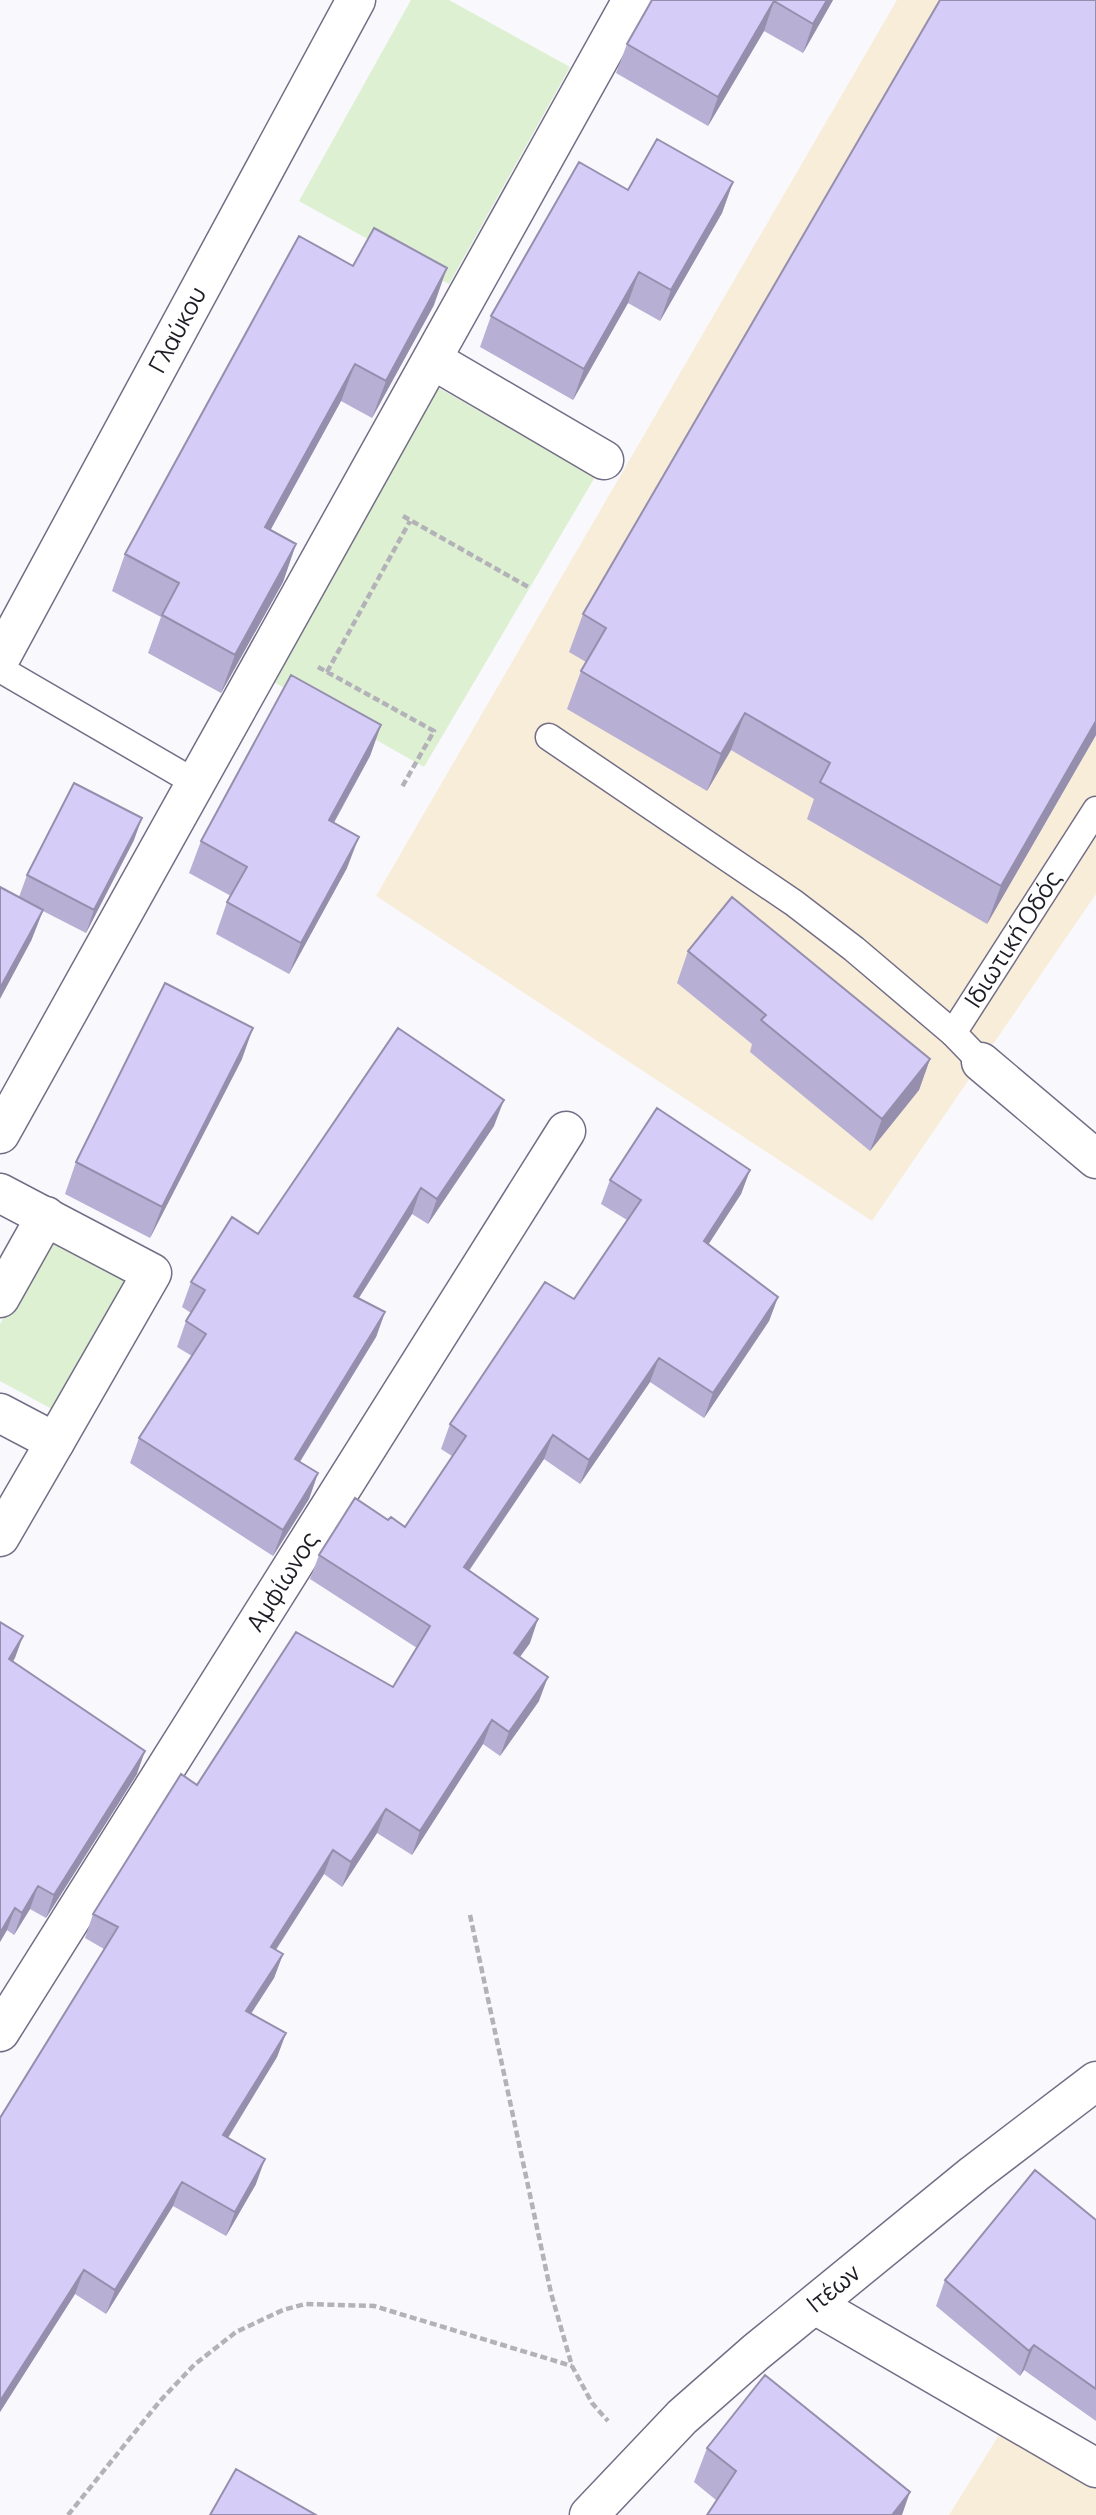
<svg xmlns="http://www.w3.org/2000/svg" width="1096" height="2515" viewBox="0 0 1096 2515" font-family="Manrope,sans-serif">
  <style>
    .industrial { fill: #f8edd9 }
    .green { fill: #ddf0d1 }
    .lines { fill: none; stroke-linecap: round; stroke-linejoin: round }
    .lane-casing { stroke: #736e86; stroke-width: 29 }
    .street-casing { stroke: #736e86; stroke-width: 41 }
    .path { stroke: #b4b2b9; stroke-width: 4.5; stroke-dasharray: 7 3.5; stroke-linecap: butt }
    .lane { stroke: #fff; stroke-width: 26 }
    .street { stroke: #fff; stroke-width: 38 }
    .wall { fill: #b7afd4 }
    .shaded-wall { fill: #958fad }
    .building { fill: #d5ccf7; stroke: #958fad; stroke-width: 2 }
    .labels { text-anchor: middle; stroke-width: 5; stroke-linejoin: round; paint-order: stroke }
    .street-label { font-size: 24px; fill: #1e1c25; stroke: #fff }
  </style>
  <rect width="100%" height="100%" fill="#f9f8fd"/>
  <path class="industrial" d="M897,0h199v894l-224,327 -496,-325z
    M1004,2427l92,54v34h-147z"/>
  <path class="green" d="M411,0h38l121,67 -121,217 -150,-83z
    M437,387l158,90 -171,290 -152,-86z
    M50,1235l86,48 -75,131 -61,-33v-57z"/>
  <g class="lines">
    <defs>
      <g id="lane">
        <path d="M0,669l196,114"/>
        <path d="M549,737l245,166 60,46 99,84"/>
        <path id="s1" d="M981,1062l-28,-29 143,-223"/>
      </g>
      <g id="street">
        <path d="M433,360l171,100"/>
        <path id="s2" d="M0,659l356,-659"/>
        <path d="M981,1062l115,97"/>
        <path d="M0,1134l632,-1134"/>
        <path d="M0,1193l152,80 -97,169"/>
        <path d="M0,1298l46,-82"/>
        <path d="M0,1413l55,29 -55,95"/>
        <path id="s3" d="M0,2032l566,-901"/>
        <path d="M815,2305l281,163"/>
        <path id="s4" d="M589,2515l93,-98 74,-65 218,-178 122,-93"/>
      </g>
    </defs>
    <use href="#lane" class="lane-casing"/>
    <use href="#street" class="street-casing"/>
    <path class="path" d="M403,516l127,72
      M318,667l116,64 -32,56
      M327,672l83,-151
      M470,1915l81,378 21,73 20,37 16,18
      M68,2515l92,-114 34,-36 42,-33 47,-22 22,-6 69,2 198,60"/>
    <use href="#lane" class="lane"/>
    <use href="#street" class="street"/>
  </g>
  <path class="wall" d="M652,0h181l-30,53 -39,-22 -56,95 -92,-53 11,-29z
    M1096,0v735l-109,189 -180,-105 7,-20 -83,-49 -24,41 -140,-82 14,-38 5,-9 -17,-10 14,-38z
    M733,182l-11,31 -62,108 -32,-18 -55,97 -93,-53 11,-31 137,-126z
    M353,266l81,39 -62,113 -31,-17 -71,129 26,14 -13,38 -62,111 -73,-40 13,-36 -49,-26 13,-37z
    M381,725l-11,31 -36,67 13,45 -58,106 -73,-40 11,-32 4,-6 -42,-23 12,-32z
    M134,840l-48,93 -43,-22 -12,30 -12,-44 8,-22z
    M688,951l242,108 -11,31 -49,61 -120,-99 2,-8 -75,-61z
    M242,1059l-92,179 -85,-44 11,-32z
    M494,1126l-66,98 -16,-10 -53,84 26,14 -9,25 -76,125 18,11 -9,26 -36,57 -143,-93 9,-25 53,-82 -15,-9 9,-26 5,-8 -9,-6 9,-25 67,-48z
    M750,1170l-9,24 -33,51 70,52 -9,24 -65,97 -54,-36 -70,102 -36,-25 -75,112 61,72 -10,14 19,44 -39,55 -17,-12 -71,111 -35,-22 -35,54 -18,-13 -48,76 7,4 -9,24 -23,36 35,19 -9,24 -49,81 28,46 -30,52 -53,-30 -67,108 -31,-20 -75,118v-294l104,-169 -19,-11 8,-24 104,-129 196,-98 24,-39 -107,-69 9,-24 69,-35 17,7 47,-71 -11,-7 9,-25 124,-125 53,-79 -26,-16 9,-24z
    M0,1622l23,14 -10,25 124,113 -91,144 -16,-9 -16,26 -7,-5 -7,12z
    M1096,2220v201l-72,-51 -4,6 -84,-70 9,-26z
    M707,2448l195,67 -186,-15 -22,-18z"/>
  <path class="shaded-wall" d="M827,0h6l-30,53 10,-29z
    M774,1l-10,30 -56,95 10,-29z
    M733,182l-11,31 -62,108 11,-31z
    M447,268l-13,37 -62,113 14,-37z
    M639,272l-11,31 -55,97 11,-31z
    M355,364l-14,37 -89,163 13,-37z
    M296,544l-13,38 -62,111 14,-38z
    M745,713l-14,37 -24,41 14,-37z
    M1096,721v14l-109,189 14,-38z
    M381,725l-11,31 -52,95 11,-31z
    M142,818l-8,22 -48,93 8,-23z
    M359,837l-12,31 -58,106 12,-31z
    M43,910l-12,31 -31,58v-11z
    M253,1028l-11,31 -92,179 12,-31z
    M930,1059l-11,31 -49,61 12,-32z
    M504,1100l-10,26 -66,98 9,-25z
    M750,1170l-9,24 -46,71 9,-24z
    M421,1188l-9,26 -68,107 10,-25z
    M778,1297l-9,24 -65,97 9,-25z
    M385,1312l-9,25 -90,147 9,-25z
    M659,1358l-9,24 -70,102 9,-24z
    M553,1435l-9,24 -89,132 9,-24z
    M318,1473l-9,26 -36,57 10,-26z
    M538,1619l-8,24 -25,34 9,-24z
    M23,1636l-8,22 -14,23 8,-22z
    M548,1677l-9,24 -39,55 9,-24z
    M492,1720l-9,24 -71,111 8,-24z
    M145,1751l-8,23 -91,144 8,-23z
    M386,1809l-9,24 -35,54 9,-25z
    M333,1850l-9,24 -62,97 9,-24z
    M38,1886l-8,23 -16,26 8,-22z
    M15,1908l-8,22 -7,12v-9z
    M283,1954l-9,24 -37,57 9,-24z
    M286,2033l-9,24 -62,102 8,-24z
    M265,2159l-9,25 -30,52 9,-24z
    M182,2182l-9,24 -67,108 9,-24z
    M84,2270l-9,24 -75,118v-11z
    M1034,2345l-10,25 -4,6 9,-25z
    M910,2492l-8,23h-10z"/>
  <path class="building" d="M652,0h175l-14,24 -39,-23 -56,96 -91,-53z
    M940,0h156v721l-95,165 -181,-104 10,-19 -85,-50 -24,41 -140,-83 25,-43 -23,-14z
    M657,139l76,43 -62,108 -32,-18 -55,97 -93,-53 88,-154 49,28z
    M374,228l73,40 -61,113 -31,-17 -90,163 31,17 -61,111 -73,-40 17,-32 -54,-29 174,-318 54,30z
    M291,675l90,50 -52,95 30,17 -58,106 -74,-41 20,-35 -46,-26z
    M74,783l68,35 -48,92 -67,-35z
    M0,887l43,23 -43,78z
    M732,897l198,162 -48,60 -121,-99 5,-5 -78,-64z
    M165,983l88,45 -91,179 -86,-45z
    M398,1028l106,72 -67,99 -16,-11 -67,108 31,16 -90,147 23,14 -35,57 -144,-92 67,-104 -20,-13 19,-31 -14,-8 41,-65 26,17z
    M657,1108l93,62 -46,71 74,56 -65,96 -54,-35 -70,102 -36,-25 -89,132 74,52 -24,34 34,24 -39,55 -17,-12 -72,111 -34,-22 -35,53 -18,-12 -62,97 12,7 -37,57 40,22 -63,102 42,24 -30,53 -53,-30 -67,108 -31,-20 -84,131v-283l118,-191 -25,-13 88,-140 16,11 99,-153 97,55 37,-61 -111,-71 36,-57 33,22 3,-3 14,10 61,-91 -16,-12 95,-142 29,17 67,-99 -31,-20z
    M0,1622l23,14 -14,23 136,92 -91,144 -16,-9 -16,27 -7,-5 -15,25z
    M1035,2170l61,50v169l-62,-44 -5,6 -84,-71z
    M765,2375l145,117 -18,23h-185l29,-44 -29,-23z
    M236,2469l80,46h-106z"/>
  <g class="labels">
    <g class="street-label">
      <text dy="8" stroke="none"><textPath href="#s2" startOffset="374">Γλαύκου</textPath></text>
      <text dy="8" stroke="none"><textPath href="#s1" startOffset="152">Ιδιωτική Οδός</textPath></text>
      <text dy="8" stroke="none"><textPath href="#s3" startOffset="532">Αμφίωνος</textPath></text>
      <text dy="8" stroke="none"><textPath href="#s4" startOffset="334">Ιτέων</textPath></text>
    </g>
  </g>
</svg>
